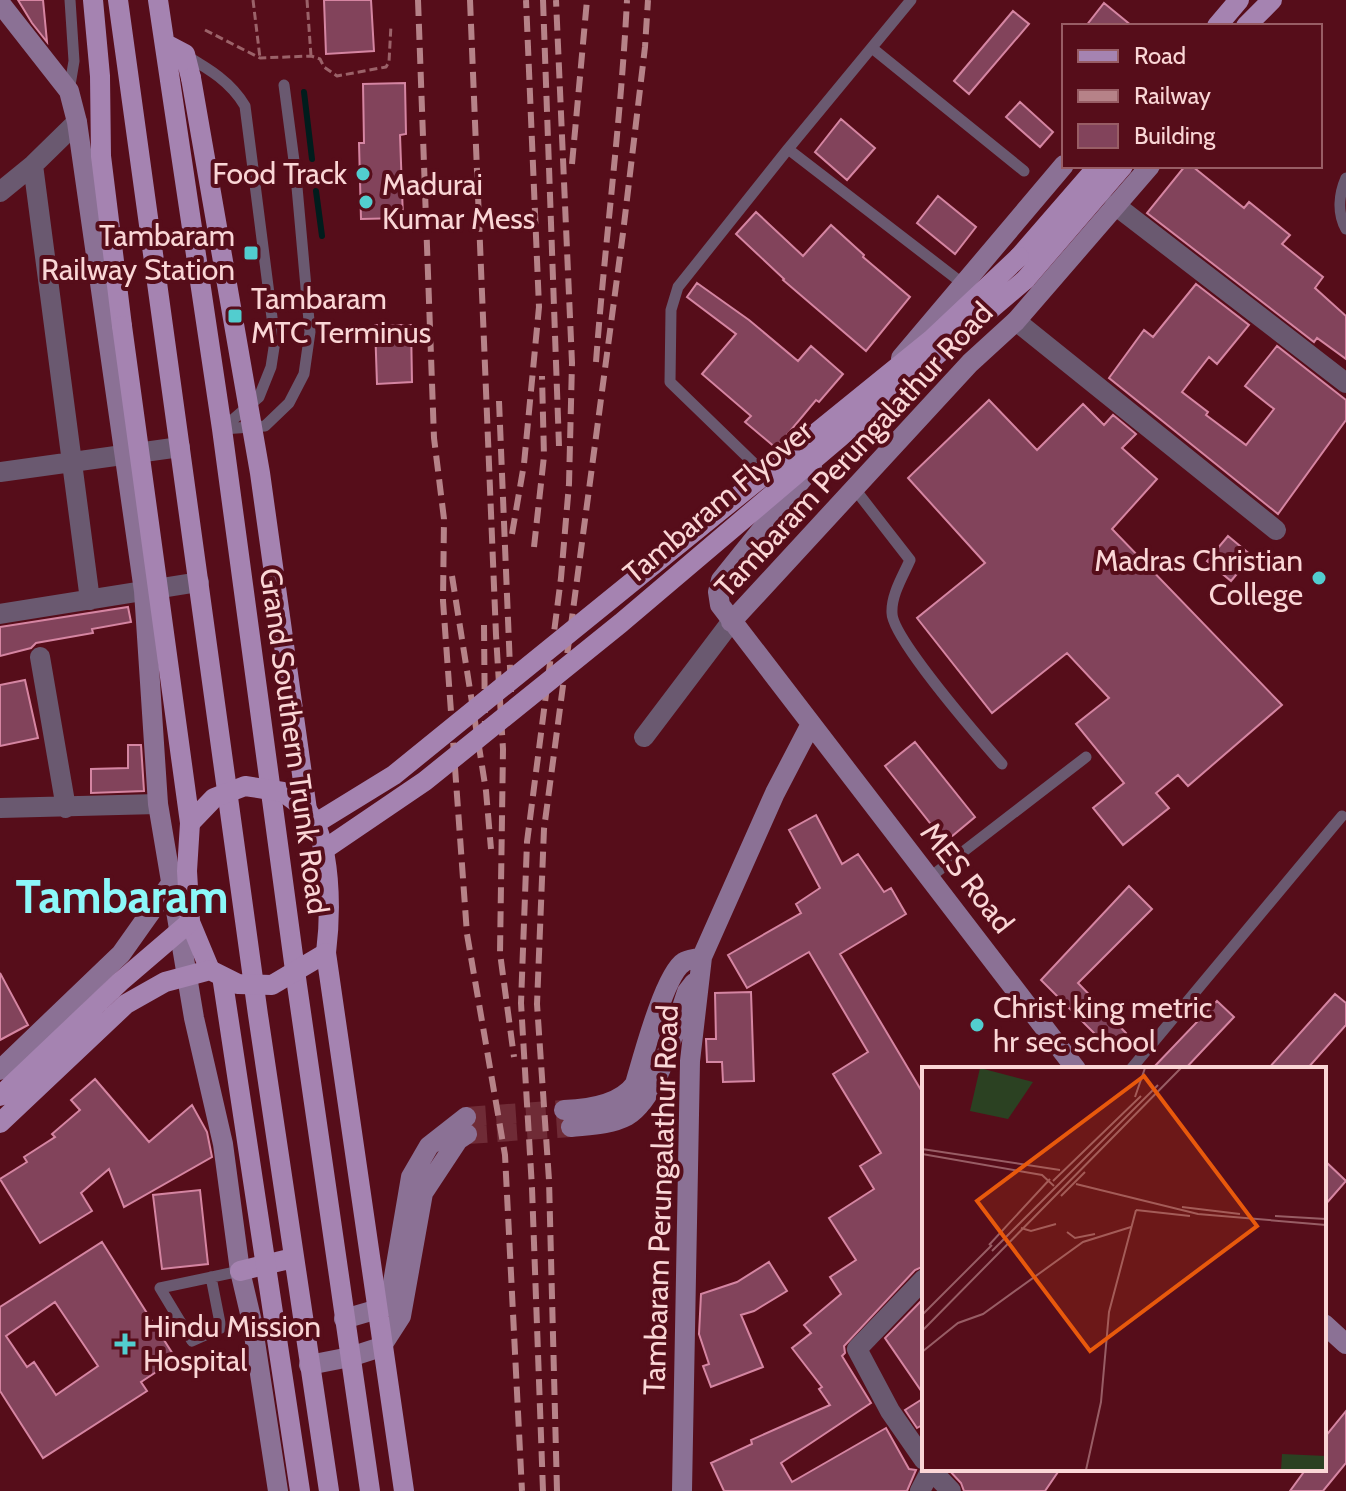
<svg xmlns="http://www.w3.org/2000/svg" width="1346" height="1491" viewBox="0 0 1346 1491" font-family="Cabin,sans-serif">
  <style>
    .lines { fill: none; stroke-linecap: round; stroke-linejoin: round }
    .stream { stroke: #001d1d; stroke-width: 6 }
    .building { fill: #82435b; stroke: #d585a2; stroke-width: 2; fill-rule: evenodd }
    .secondary-tunnel { stroke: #6f2b36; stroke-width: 20; stroke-dasharray: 20 10; stroke-linecap: butt }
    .path { stroke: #9b6269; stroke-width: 3; stroke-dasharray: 8 4; stroke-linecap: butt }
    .lane { stroke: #6a5970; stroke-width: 11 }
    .street { stroke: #6a5970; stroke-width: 20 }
    .secondary { stroke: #8b7195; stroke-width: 20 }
    .primary { stroke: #a583b1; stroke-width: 20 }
    .rail { stroke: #b68288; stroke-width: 6; stroke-dasharray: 16 8; stroke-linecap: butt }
    .primary-bridge { stroke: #a583b1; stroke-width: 20 }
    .poi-dot { fill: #52cdcf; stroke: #560d1a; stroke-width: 3 }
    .labels { text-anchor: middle; stroke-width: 8; stroke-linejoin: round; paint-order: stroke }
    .poi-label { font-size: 30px; fill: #fad6d6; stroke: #560d1a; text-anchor: start }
    .street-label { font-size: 30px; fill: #fad6d6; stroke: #560d1a }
    .town-label { font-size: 46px; font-weight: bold; fill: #8cf7f9; stroke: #560d1a }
    .inset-road { fill: none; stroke: #985d65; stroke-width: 2 }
    .view { fill: #e8590c; fill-opacity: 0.15; stroke: #e8590c; stroke-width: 4 }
    .inset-edge { fill: none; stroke: #fad6d6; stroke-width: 4 }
  </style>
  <rect width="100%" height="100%" fill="#560d1a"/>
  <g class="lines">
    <path class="stream" d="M304,92l8,67
      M316,191l6,45"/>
  </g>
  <path class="building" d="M18,0h25l4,42 -15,-19z
    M324,0h47l3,51 -48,3z
    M1104,3l28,23h-46z
    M1013,11l16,13 -60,70 -15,-13z
    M405,83l1,51 -6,1 3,83 -42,1 -2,-76h5l-1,-59z
    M1020,102l33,30 -13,15 -34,-30z
    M841,119l34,29 -28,32 -32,-28z
    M1185,166h7l52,42 5,-6 41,33 -8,9 41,33 -8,11 31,28v43l-29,-21 -3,4 -167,-129z
    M938,196l38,31 -21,27 -38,-31z
    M756,212l47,44 28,-31 33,30 -1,2 47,40 -44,54 -83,-71 1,-1 -48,-45z
    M697,283l52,37 49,41 13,-15 32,28 -24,28 -3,-2 -40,48 -31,-26 6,-6 -49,-42 34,-40 -49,-37z
    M1196,284l53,41 -32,39 -8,-7 -27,35 26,20 -2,3 40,30 28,-36 -29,-23 32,-40 69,54v20l-68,94 -169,-136 35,-48 9,7z
    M375,325h36l1,57 -35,2z
    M989,400l48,50 46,-46 21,21 9,-10 23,19 -14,14 35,31 -45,50 170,176 -94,81 -10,-11 -22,18 13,15 -46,37 -30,-37 31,-25 -48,-59 33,-26 -42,-45 -75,60 -75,-95 68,-55 -77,-85z
    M1228,536l24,20 -21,25 -24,-20z
    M128,607l3,15 -39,7 1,4 -57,10 -5,5 -31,8v-29z
    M25,680l13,58 -38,8v-61z
    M915,742l60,75 -30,25 -60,-76z
    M128,745h13l3,46 -53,2v-24l37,-1z
    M816,815l26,49 16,-10 26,38 7,-4 15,26 -66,40 84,141v171l-9,4 -71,76 1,7 -3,3 29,47 -90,60 11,19 94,-54 23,41 7,1 -9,21h-183l-13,-28 41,-19 -1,-4 79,-35 -11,-16 3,-2 -30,-39 19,-15 -7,-8 37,-31 -11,-17 26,-17 -27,-42 45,-29 -14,-23 21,-13 -48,-79 35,-22 -59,-100 -62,36 -19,-33 73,-42 -5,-9 24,-16 -31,-58z
    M1129,886l23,23 -74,74 48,50 -16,16 -69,-69z
    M0,973l28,52 -28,15z
    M751,992l3,89 -31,1 -1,-20h-15l-1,-23h10l-1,-46z
    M1335,994l11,9v22l-39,44h-39z
    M1217,1001l17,16 -49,52h-33z
    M95,1079l54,63 43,-37 15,27 5,25 -88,50 -15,-38 -28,24 11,18 -52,32 -40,-64 27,-17 -3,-5 31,-20 -3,-3 28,-24 -9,-10z
    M1324,1160l22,21 -22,25z
    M200,1190l8,74 -46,5 -9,-74z
    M102,1242l74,117 -35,23 6,9 -104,67 -43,-67v-84zM55,1302l43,64 -42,29 -22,-33 -7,5 -21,-31z
    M769,1262l18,29 -33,20 -13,4 22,52 -52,20 -8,-21 6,-2 -10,-30 2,-40 36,-12z
    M924,1298v97l-39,-57z
    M924,1398v26l-7,4 -12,-18z
    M1346,1411v52l-23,28h-33l16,-22h18v-31z
    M948,1469h112l-15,22h-81l-3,-8z"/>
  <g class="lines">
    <path class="secondary-tunnel" d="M466,1117l98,-7
      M467,1134l104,-7"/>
    <path class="path" d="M253,0l7,58
      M307,0l4,56
      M205,30l55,28 51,-2 9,3 4,8 13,9 49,-9 3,-5 2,-37"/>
    <path class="lane" d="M911,0l-123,149 174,134
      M872,48l152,123
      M185,55c24,14 46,27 60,51l30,235 -4,26 -12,30 -37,32
      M69,91l5,-30 -4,-61
      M1346,178c-7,16 -9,35 0,51
      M222,429l43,-3 24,-23 15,-29 6,-42 -14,-156 -12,-91
      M767,476l-97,-94 1,-72 7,-23 110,-138
      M854,488l56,72c-7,16 -19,35 -18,53 0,25 89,127 110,151
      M929,878l157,-121
      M1131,1069l211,-253
      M211,1277l10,51 -29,13 -32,-53 80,-17"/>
    <path class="street" d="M33,165l57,435
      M0,192l33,-27 44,-43
      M1115,205l231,178
      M1016,321l260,209
      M0,472l180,-25
      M0,614l199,-32
      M40,657l26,151
      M644,737l87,-115
      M0,808l158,-4
      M924,1279l-67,70 33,62 34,49
      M920,1491l11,-21 20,21"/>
    <path class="secondary" d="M0,3l69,88 8,31 67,469 14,213 36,214 29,126 17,127 12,51 26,169
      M901,358l163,-193
      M812,467l-91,113 -3,12 2,13 356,464
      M731,622l239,-259 46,-42 134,-155
      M0,1070l121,-116 51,-72
      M564,1110c25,-1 56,-5 71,-26 7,-24 30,-111 49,-122 4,-3 13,-3 18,-5
      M571,1127c19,-2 39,-2 56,-11 32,-19 48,-90 60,-124l7,-9
      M344,1319l41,-12 5,-7 21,-123 18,-31 37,-29
      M1324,1324l22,20
      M309,1365l41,-8 31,-10 20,-31 22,-123 35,-53 9,-6
      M682,1491l8,-430 12,-104 73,-164 36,-69"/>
    <path class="primary" d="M93,0l7,76 1,80 21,170
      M118,0l140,1015 71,476
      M158,0l64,429 75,556 73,506
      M1217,26l22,-26
      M1246,26l26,-26
      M166,44l19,10 6,24
      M1019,257l79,-91
      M1025,280l98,-114
      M307,810c25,33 24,103 19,143
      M190,823l-3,48 3,51 20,48
      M240,1271l53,-13"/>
    <path class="rail" d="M418,0l16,438 10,81 -1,82 24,333 38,221 17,336
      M470,0l26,635 7,114 -3,204 14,104
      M543,0l16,446
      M572,164l15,-164
      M596,362c9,-121 25,-241 31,-362
      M499,401l12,291
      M512,534l12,-70 15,-157 -13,-307
      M534,547l10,-91 -2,-80
      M452,576l34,215 5,58
      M484,625l1,108
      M543,1491l-11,-303 -11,-185 6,-161 34,-264 8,-94 3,-121 -16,-363
      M557,1491l-8,-311 -12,-176 7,-175 79,-596 22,-186 3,-47"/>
    <path class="primary-bridge" d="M191,78l69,395 47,337
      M122,326l68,497
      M190,823l24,-25 31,-12 38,6 24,18
      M316,823l78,-48 538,-436 87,-82
      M322,851l103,-70 196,-158 404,-343
      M222,976l78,515
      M0,1096l120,-114 70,-60
      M0,1123l126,-119 39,-22 45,-12 28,14 34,1 54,-32 78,538"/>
  </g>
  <g class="poi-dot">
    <circle cx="363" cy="174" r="8"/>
    <circle cx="366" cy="202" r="8"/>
    <rect x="243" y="245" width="16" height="16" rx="4"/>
    <rect x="227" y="308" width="16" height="16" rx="4"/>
    <circle cx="1319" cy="578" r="8"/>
    <circle cx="977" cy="1025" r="8"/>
    <path d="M121 1332h8v8h8v8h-8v8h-8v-8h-8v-8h8z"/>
  </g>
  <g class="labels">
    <g class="poi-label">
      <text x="347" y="184" text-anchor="end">Food Track</text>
      <text x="382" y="195">Madurai<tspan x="382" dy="34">Kumar Mess</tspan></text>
      <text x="235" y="246" text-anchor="end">Tambaram<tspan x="235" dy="34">Railway Station</tspan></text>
      <text x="251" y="309">Tambaram<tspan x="251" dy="34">MTC Terminus</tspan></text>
      <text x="1303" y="571" text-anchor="end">Madras Christian<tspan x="1303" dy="34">College</tspan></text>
      <text x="993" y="1018">Christ king metric<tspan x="993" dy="34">hr sec school</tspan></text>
      <text x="143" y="1337">Hindu Mission<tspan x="143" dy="34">Hospital</tspan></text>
    </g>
    <g class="street-label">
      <text transform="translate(854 450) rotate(-47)" y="10">Tambaram Perungalathur Road</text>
      <text transform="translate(718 502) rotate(-40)" y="10">Tambaram Flyover</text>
      <text transform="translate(294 741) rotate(82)" y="10">Grand Southern Trunk Road</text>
      <text transform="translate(967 878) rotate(52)" y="10">MES Road</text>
      <text transform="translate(661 1200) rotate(-88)" y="10">Tambaram Perungalathur Road</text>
    </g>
    <g class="town-label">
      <text x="122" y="913">Tambaram</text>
    </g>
  </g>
  <g transform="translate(922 1067)">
    <rect width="404" height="404" fill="#560d1a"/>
    <path d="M58,1l53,14 -25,37 -38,-8zM360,387l44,2v14h-45z" fill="#2b4122"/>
    <path class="inset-road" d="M213,30l10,-29M0,82l138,21M0,87l120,21 12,11M131,114l88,-85M154,117l122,30 128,11M139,129l24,-24M260,140l58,7M214,143l54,6M353,149l51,3M99,161l10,3 25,-7M145,165l8,6 20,-4M67,178l61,-66M70,184l166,-166M0,248l70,-70M0,264l259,-263M0,285l36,-29 25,-9 100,-72 48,-15M164,403l15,-68 8,-90 27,-102"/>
    <path class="view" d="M222,9l113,150 -167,125 -113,-150z"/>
    <rect width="404" height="404" class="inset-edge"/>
  </g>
  <rect x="1062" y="24" width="260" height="144" fill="#560d1a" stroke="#985d65" stroke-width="2"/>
  <rect x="1078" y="50" width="40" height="12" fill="#a583b1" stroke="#985d65" stroke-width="2"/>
  <text x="1134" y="64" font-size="24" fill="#fad6d6">Road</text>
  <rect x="1078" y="90" width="40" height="12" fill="#b68288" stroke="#985d65" stroke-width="2"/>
  <text x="1134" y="104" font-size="24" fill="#fad6d6">Railway</text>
  <rect x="1078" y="124" width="40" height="24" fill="#82435b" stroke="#985d65" stroke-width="2"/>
  <text x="1134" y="144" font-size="24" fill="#fad6d6">Building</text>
</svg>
